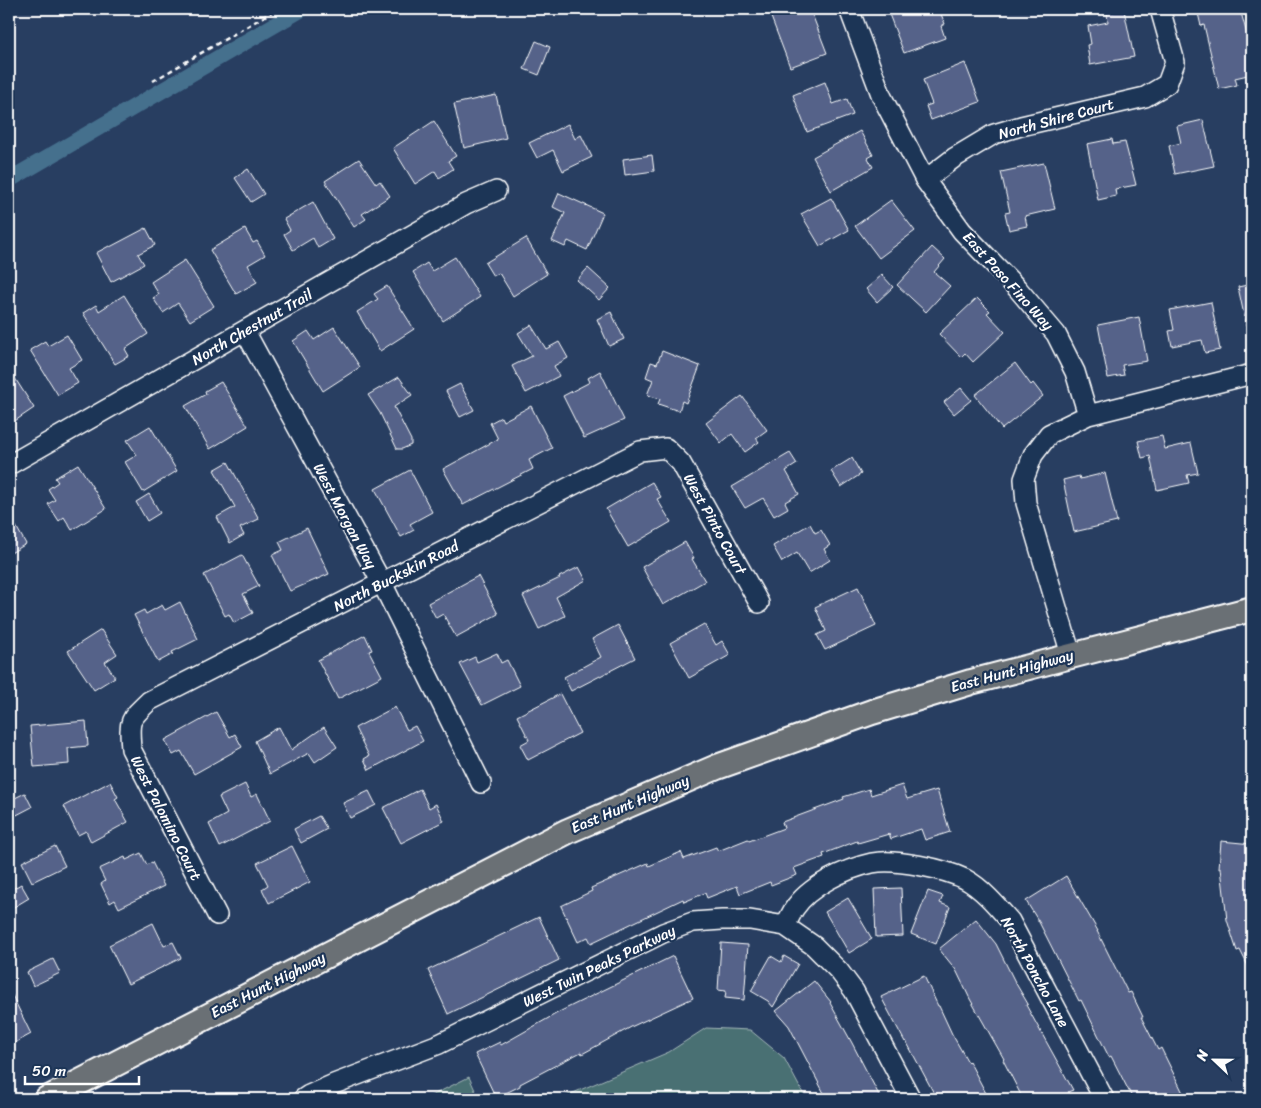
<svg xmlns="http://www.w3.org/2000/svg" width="1261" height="1108" viewBox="0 0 1261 1108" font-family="Sriracha,sans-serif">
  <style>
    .green { fill: #4a7073; stroke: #a4b8b9 }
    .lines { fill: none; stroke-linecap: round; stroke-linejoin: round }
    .canal { stroke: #456f8d; stroke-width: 16 }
    .building { fill: #546289; stroke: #fff }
    .minor-casing { stroke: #fff; stroke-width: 22 }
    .major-casing { stroke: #fff; stroke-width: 28 }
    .path { stroke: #fff; stroke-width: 2.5; stroke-dasharray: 5 4; stroke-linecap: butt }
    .minor { stroke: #1d3557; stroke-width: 19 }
    .major { stroke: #6b7074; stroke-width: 24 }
    .labels { text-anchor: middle; stroke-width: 4.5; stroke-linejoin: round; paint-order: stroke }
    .street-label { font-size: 15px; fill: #fff; stroke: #1d3557 }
  </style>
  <rect width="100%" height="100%" fill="#283e61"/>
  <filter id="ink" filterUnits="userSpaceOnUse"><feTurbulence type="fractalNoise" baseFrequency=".02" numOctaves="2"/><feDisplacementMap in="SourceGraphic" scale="10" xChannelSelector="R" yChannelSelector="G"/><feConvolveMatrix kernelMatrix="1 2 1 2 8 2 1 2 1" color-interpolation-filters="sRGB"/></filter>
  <g filter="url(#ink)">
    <path class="green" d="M706,1028l44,2 34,28 22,41h-247l110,-47z
      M469,1077l10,22h-54z"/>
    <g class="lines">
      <path class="canal" d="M9,180l293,-171"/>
    </g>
    <path class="building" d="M768,9h42l17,44 -37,14z
      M887,9h52l6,15 -4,2 4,12 -41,15z
      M1197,9h43l10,36 2,-1v30l-17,4 2,7 -18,4 -15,-64 -3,1z
      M1124,10l10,47 -44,8 -3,-20 4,-1 -3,-18 20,-4 -1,-9z
      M536,41l14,6 -11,28 -15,-6z
      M965,63l15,39 -49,18 -5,-14 6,-2 -9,-24z
      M825,82l8,22 14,-5 6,16 -46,17 -14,-37z
      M496,95l10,43 -42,10 -10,-44z
      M1203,120l11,46 -39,8 -6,-28 12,-3 -4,-17z
      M434,121l22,35 -8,5 5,8 -14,9 -4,-7 -20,13 -22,-36z
      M568,124l7,15 6,-4 11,22 -29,14 -10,-21 -16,8 -8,-15z
      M860,131l13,24 -5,3 5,9 -42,24 -18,-34z
      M1112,139l1,5 12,-2 11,43 -21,4 1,7 -18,4 -11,-56z
      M652,155l2,16 -29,4 -2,-16z
      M359,159l17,25 4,-3 10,15 -28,18 4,5 -12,8 -29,-46z
      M1044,163l11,46 -30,7 2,10 -18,4 -4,-17 5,-1 -9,-40z
      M248,169l16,25 -13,8 -16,-24z
      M559,193l44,20 -16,37 -19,-9 -3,6 -13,-6 13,-28 -12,-6z
      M831,198l18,32 -29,16 -19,-32z
      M891,200l24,31 -36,27 -24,-32z
      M313,202l20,37 -15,9 -5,-10 -20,12 -9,-16 6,-4 -6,-11z
      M146,228l9,17 -17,9 6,10 -33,18 -15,-29 13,-7 1,1z
      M245,229l8,14 4,-2 8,14 -17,10 9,17 -21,12 -26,-44z
      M526,238l21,36 -34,22 -14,-23 -6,3 -8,-13z
      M932,247l13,12 -11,13 16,14 -24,26 -29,-27z
      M455,257l25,40 -37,24 -30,-49 14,-9 5,8z
      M185,260l29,46 -24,15 -12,-18 -15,10 -10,-15 6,-4 -8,-12z
      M588,268l22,20 -11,12 -22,-20z
      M882,275l11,12 -16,15 -11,-13z
      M1252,284v44l-5,1 -9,-42z
      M387,286l27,43 -34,22 -23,-39 21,-13 -4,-5z
      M124,295l24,39 -23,15 4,7 -14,8 -32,-51 13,-8 3,6z
      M977,298l13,13 -3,2 18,19 -32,30 -8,-9 -4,4 -22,-23z
      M1211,302l9,48 -15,3 -3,-13 -30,6 -3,-15 5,-1 -4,-20z
      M611,312l13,27 -15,7 -12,-27z
      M1139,317l8,44 -25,4 2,10 -16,3 -10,-53z
      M531,325l15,24 13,-7 9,16 -14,8 5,10 -33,17 -14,-27 20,-10 -14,-23z
      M334,327l26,40 -37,24 -30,-50 15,-10 6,9z
      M67,335l15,25 -13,8 9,15 -20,12 -28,-45 15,-9 3,5z
      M662,351l38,15 -14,37 -4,-2 -3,10 -21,-7 2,-5 -13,-4 6,-15 -7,-3 5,-15 6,2z
      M1015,363l16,22 2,-2 10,13 -41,33 -27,-34z
      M9,369l25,39 -25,17z
      M600,371l24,49 -40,18 -21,-42 27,-14 -2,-4z
      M399,377l13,18 -18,12 17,33v5l-9,4h-5l-17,-36 -12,-18z
      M221,382l27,44 -38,23 -25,-43 21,-12 -1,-3z
      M460,384l14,26 -14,7 -14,-26z
      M961,388l10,12 -17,14 -10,-12z
      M742,396l25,34 -11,8 3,4 -14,10 -13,-18 -11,9 -15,-20z
      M531,406l21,42 -23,12 4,9 -70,36 -20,-36 55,-30 -8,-16 11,-6 2,4z
      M150,426l27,45 -34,21 -18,-30 12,-7 -10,-15z
      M1162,436l3,13 26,-6 7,30 -11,2 2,8 -32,7 -7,-34 -8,2 -4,-17z
      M790,453l7,11 -11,7 13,23 -14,8 3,6 -14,8 -11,-18 -18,10 -13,-21z
      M852,458l9,16 -20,13 -10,-16z
      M228,462l31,57 -19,9 4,7 -14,8 -13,-26 18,-10 -21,-37z
      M78,464l28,45 -34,21 -8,-13 -5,4 -11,-17 7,-4 -7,-11 10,-7 -3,-4z
      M410,470l22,42 -22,12 4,6 -13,7 -26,-48z
      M1105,473l12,49 -43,10 -11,-52 16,-4 1,3z
      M652,482l9,15 -4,2 14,23 -43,25 -22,-38z
      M149,494l11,19 -13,8 -11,-19z
      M9,514l17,30 -17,10z
      M810,524l5,9 6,-3 9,15 -6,4 6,11 -21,13 -12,-20 -15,9 -9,-16z
      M307,528l22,46 -39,17 -18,-36 11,-5 -4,-8z
      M685,542l9,16 -2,1 13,22 -42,24 -21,-38z
      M242,555l17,31 -16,8 10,19 -19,10 -5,-9 -4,2 -21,-41z
      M579,567l7,13 -30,17 9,19 -26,13 -16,-33 37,-18 -1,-1z
      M478,576l20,38 -42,23 -13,-23 -7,4 -8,-15z
      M858,587l18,39 -51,24 -8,-15 9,-4 -11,-24z
      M180,602l18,37 -26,13 1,2 -15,8 -24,-47 10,-5 2,4 16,-9 3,5z
      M704,624l12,21 6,-4 8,14 -41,23 -19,-35z
      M618,625l17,33 -64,33 -7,-14 37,-20 -9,-18z
      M101,630l16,24 -12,8 10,15 -21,13 -26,-39z
      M365,635l7,15 -3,1 13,25 -44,23 -20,-39z
      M497,653l4,10 6,-3 13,26 -38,19 -22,-41 15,-7 2,5z
      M560,694l20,39 -52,27 -8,-15 9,-5 -12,-24z
      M395,707l12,23 8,-4 8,15 -54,29 -5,-11 5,-3 -14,-28z
      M216,712l14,25 5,-3 7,13 -48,27 -13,-23 -8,4 -8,-15z
      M86,721l2,25 -20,2 1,16 -35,3 -4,-41z
      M279,727l12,23 33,-23 13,20 -22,15 -6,-9 -39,21 -15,-33z
      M110,782l8,15 -3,2 13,23 -37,20 -5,-11 -8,4 -14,-29z
      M245,784l6,13 6,-3 13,27 -50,26 -11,-23 18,-10 -8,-17z
      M902,785l5,14 30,-9 13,42 -25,8 -4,-11 -30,10 -2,-5 -31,9 -1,-2 -34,13 1,3 -30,11 3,7 -26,10 -1,-3 -30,12 -3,-8 -30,12 -2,-5 -21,9 -1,-3 -92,44 -3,-6 -10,5 -17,-36 31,-15 -1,-3 57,-25 1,3 32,-14 3,7 32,-12 2,4 30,-12 1,2 35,-13 -2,-6 62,-23 -1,-2 26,-8 2,6z
      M420,789l9,19 7,-4 8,17 -43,22 -18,-35z
      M369,791l7,14 -26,13 -7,-15z
      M25,793l7,14 -23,12v-18z
      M319,816l8,13 -26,14 -7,-14z
      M1221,841l31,3v130l-12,-24 -3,1 -10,-31 -6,-52h-2z
      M55,846l10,20 -33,16 -10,-20z
      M292,846l18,36 -41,21 -7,-14 6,-4 -11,-22z
      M141,853l6,12 5,-3 12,24 -45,22 -4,-8 -5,3 -9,-19 4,-3 -6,-12 26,-12 1,3z
      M1066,876l32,55h-1l31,62 3,-1 12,25h-2l17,33 3,-2 25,51h-53l-22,-43 -2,1 -5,-10 -23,-47 -2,1 -40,-79 -13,-21z
      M21,884l8,14 -20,12v-19z
      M901,888l2,48 -27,1 -2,-48z
      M928,891l15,5 -3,7 10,4 -14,37 -25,-10z
      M848,898l24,41 -23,14 -24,-41z
      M539,917l20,43 -111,54 -20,-44z
      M976,919l20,25 19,38 13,22 -2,1 47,85 -5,2 4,7h-49l-20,-39 1,-1 -34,-60 -14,-29 -17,-21z
      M153,923l11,23 9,-4 8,16 -53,26 -19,-39z
      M721,943l27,2 -4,55 -19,-2 1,-7 -8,-1z
      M673,956l20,42 -60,28 -51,28 -1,-2 -61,32v2l-24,12 -21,-44 25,-12 1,3 60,-34z
      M771,956l10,6 3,-6 14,8 -25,43 -5,-6 -17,-10z
      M53,959l7,14 -27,13 -6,-14z
      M924,976l14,30h1l13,28 16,28 1,-1 20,38h-52l-31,-58 -1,1 -24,-45z
      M814,981l17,21 -1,1 22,40 29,56h-54l-38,-73 -13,-15z
      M9,989l22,45 -22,12z"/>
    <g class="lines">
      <defs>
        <path id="minor" d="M849,9l33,88 43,83 37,51 55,57 39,46 19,38 13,43 -39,19 -16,21 -9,24 2,24 45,152
          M925,180l29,-22 40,-24 27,-8 124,-29 22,-13 8,-22 -15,-53
          M245,331l137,252 99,200
          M1088,415l164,-41
          M9,465l457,-261 30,-13
          M217,915l-86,-166c-2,-29 -3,-28 18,-48l491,-250 26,-3 15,15 78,140
          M785,926c3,-6 6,-12 9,-17 15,-23 51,-40 78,-46 23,-5 72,6 93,16 17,9 33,28 45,42l94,178
          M303,1099l6,-4 25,-11 105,-40 224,-111 30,-11 29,-2h28l35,6 29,20 25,25 15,20 57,108"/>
        <path id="major" d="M47,1099l521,-268 149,-64 155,-55 99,-30 281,-73"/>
      </defs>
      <use href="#minor" class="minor-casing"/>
      <use href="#major" class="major-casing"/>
      <path class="path" d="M153,81l124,-72"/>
      <use href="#minor" class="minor"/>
      <use href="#major" class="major"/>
    </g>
  </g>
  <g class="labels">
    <g class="street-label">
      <text transform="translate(1056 119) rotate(-15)" y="5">North Shire Court</text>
      <text transform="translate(1008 281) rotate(48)" y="5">East Paso Fino Way</text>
      <text transform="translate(252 327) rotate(-30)" y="5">North Chestnut Trail</text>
      <text transform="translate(345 516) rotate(62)" y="5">West Morgan Way</text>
      <text transform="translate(715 524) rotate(61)" y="5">West Pinto Court</text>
      <text transform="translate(396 576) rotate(-27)" y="5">North Buckskin Road</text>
      <text transform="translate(1012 671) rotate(-15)" y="5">East Hunt Highway</text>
      <text transform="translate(630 804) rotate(-23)" y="5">East Hunt Highway</text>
      <text transform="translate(166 818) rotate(63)" y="5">West Palomino Court</text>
      <text transform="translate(599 966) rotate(-26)" y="5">West Twin Peaks Parkway</text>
      <text transform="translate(1035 972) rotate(61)" y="5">North Poncho Lane</text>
      <text transform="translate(268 985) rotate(-27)" y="5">East Hunt Highway</text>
    </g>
  </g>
  <rect width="1261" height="1108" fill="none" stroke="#1d3557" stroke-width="30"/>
  <rect x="15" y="15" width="1231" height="1078" fill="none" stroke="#fff" stroke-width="2" filter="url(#ink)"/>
  <g transform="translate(1214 1060) rotate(292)" stroke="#1d3557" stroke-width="4" paint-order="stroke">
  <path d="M0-4L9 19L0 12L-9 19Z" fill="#ffffff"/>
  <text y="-8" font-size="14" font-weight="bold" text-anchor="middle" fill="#ffffff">N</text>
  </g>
  <path d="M25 1076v8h114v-8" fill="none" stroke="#ffffff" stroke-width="2.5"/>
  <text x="32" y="1076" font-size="15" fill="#ffffff" stroke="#1d3557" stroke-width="4" paint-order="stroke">50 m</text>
</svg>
